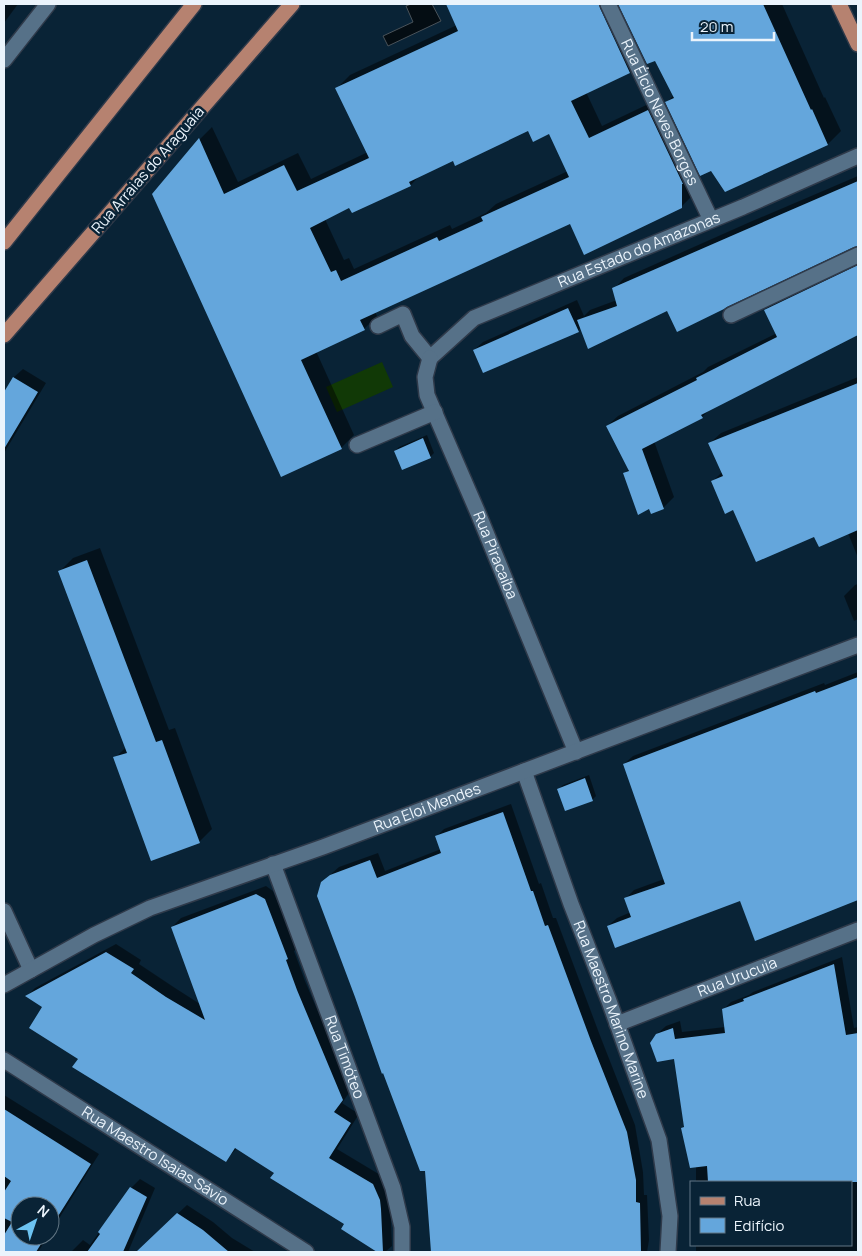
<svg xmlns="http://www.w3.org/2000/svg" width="862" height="1256" viewBox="0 0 862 1256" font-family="Manrope,sans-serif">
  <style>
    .green { fill: #113906 }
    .water { fill: #040d13; stroke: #495259 }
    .shadow { fill: #0007; fill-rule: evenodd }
    .building { fill: #64a6dc; fill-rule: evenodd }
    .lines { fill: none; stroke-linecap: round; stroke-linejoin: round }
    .minor-casing { stroke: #2f3a4a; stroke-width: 18 }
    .major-casing { stroke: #2f3a4a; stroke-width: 18 }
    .minor { stroke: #567188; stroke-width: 15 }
    .major { stroke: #b68270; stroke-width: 15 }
    .labels { text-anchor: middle; stroke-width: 5; stroke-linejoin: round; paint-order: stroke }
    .street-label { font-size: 15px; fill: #ebf4fc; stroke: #092336 }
  </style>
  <rect width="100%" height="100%" fill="#092336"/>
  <path class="green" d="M382,362l11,25 -56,25 -11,-25z"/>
  <path class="water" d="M411,4h21l9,17 -53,25 -5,-10 30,-14 -7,-16z"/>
  <path class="shadow" d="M4,4h14l-14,19z
    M447,4h169l27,55 -13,13 -44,20 16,34 59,-28 35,72 -2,24 -13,13 -110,16 -196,89 2,4 -13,13 -48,22 38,84 -13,13 -188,-254 47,-55 12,-12 26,55 60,-29 13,26 57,-27 -31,-64 13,-13 107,-50zM529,130l21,3 18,38 -72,33 -10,9 -34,16 -2,-4 -96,44 -5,-11 -5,2 -19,-41 24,-13 3,6 59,-27 9,-10 34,-15z
    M620,4h162l42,94 1,-1 16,34 -13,13 -102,47 -59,-89 7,-7 -18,-36 -8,4z
    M858,176v68l-191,66 -86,17 -3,4 -104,19 9,-8 94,-42 7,16 6,-6 27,-10 -3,-11 10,-11 126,-56z
    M858,261v76l-1,-3 -148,76 -7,7 -48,24 20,56 -11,11 -39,-34 5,-5 -22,-43 11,-10 85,-44 5,-5 69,-34 -12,-23 11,-11z
    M23,369l23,14 -42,70v-59l10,-17z
    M858,377v181l-10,-25 -33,2 -81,-26 -21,-28 9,-9 -12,-29 11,-10z
    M427,435l7,18 -4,4 -35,-6 4,-4z
    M100,548l69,182 6,-2 37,101 -12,12 -48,18 -37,-101 11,-11 -66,-176 13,-13z
    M858,584v35l-4,2 -10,-25 11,-11z
    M858,672v226l-102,41 -15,-40 -133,27 9,-8 14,-6 -6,-13 9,-9 30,-11 -40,-115 9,-8 191,-73 1,2z
    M589,775l7,21 -4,4 -33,-11 4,-4z
    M511,804l28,80 2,-1 12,35h3l43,115 36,92 8,47 1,23h3l2,45 -2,12h-215l-6,-83 -104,-287 17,-15 39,-14 7,18 56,-22 -5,-12 8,-8z
    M266,886l7,5 24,58 -3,2 11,30 46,109 -9,13 17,11 -22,35 45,27 8,23 2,47 -7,6h-5l-38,-23 4,-5 -70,-52 -39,-24 -11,12 -147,-102 -35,-51 -17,-11 8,-8 81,-44 25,16 -2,4 36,24 25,16 -28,-77 9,-9z
    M842,957l12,71 4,-1v225h-162v-7h155v-63h-155v-16l-14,-38 3,-3 -10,-68 -18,-23 9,-8 14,-5 2,11 43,-5 -2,-17 8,-8 18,-7 4,-3z
    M4,1095l95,59 -49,79v-27h-30v30h28l-10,16h-34z
    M140,1179l15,9 -27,64h-57l12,-12 7,5 41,-57z
    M187,1205l26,17 19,16 23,14h-118z"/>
  <path class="building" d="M446,4h153l1,4 30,65 -59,28 18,37 59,-28 35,74h-1v24l-98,47 -14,-31 -210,96 5,10 -64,30 41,89 -61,28 -129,-283 47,-56 25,56 60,-29 13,26 72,-33 -34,-70 123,-57zM528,131l5,11 16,-8 20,43 -88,40 2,4 -44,20 -2,-4 -96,44 -5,-11 -5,2 -21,-44 39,-20 3,5 59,-27 -2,-4 44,-21 2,5z
    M618,4h145l48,106 1,-1 16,36 -103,47 -14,-21 -11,5 -35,-74 9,-4 -19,-37 -8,3z
    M858,181v65l-4,1 -127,60 -3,2 -47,23 -10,-21 -79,38 -11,-29 40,-14 -5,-18 126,-55z
    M858,265v70l-157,80 2,3 -61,31 22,60 -13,5 -2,-5 -11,6 -15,-42 6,-2 -23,-45 91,-46 -1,-2 81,-41 -13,-27z
    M568,308l11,24 -96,41 -10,-23z
    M13,377l25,15 -34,57v-57z
    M858,383v147l-39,17 -5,-10 -58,25 -23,-52 -8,4 -14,-33 12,-5 -15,-33z
    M423,438l8,20 -29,12 -8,-19z
    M87,560l69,182 6,-2 38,103 -49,18 -38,-104 14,-4 -69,-182z
    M858,677v223l-103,41 -15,-40 -125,47 -8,-22 24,-9 -7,-19 41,-14 -42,-120 192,-73 1,2z
    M585,778l8,23 -28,10 -8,-22z
    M503,812l28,79h2l12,35 3,-1 43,116 36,91 9,48v22l4,1 1,49h-210l-6,-81h-5l-37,-98 -1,1 -27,-77 -38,-101 4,-14 9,-7 40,-15 7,18 64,-25 -6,-17z
    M256,894l9,5 23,60 -2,1 11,30 46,110 -9,12 17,11 -22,35 44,26 7,16 1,9 2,43h-6l-36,-23 3,-5 -74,-46 4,-5 -39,-25 -9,14 -154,-95 6,-8 -49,-31 13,-21 -17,-11 81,-44 28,17 -3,4 35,24 39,23 -34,-93z
    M834,964l12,71 12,-2v149h-150l-1,-16 -17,2 -9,-40 3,-1 -10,-68 -17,3 -7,-19 6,-9 17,-6 2,11 50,-6 -3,-24 22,-8 -1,-2z
    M4,1109l87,55 -41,65v-23h-30v30h26l-10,16h-32v-17l8,-13 -8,-4v-26l7,-11 -7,-5z
    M130,1187l17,10 -24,55h-36l13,-18 -2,-2z
    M177,1213l26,17 26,22h-93z"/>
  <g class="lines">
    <defs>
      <g id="minor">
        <path id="s1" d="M608,4l103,216"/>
        <path d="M4,60l44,-56"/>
        <path d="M731,315l127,-60"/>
        <path d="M378,326l25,-12 9,22 18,22"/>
        <path id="s2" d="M430,358l44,-40 269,-111 115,-51"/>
        <path id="s3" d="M430,358l-5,19 2,18 51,118 98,239"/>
        <path d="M357,445l78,-33"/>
        <path id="s4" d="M524,771l47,133 38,97 50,139 11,76 -2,36"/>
        <path id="s5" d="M273,864l120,324 9,39v25"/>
        <path d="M4,911l27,59"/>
        <path id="s6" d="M4,985l90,-50 56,-27 173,-61 535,-202"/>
        <path id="s7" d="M617,1024l241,-94"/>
        <path id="s8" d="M4,1060l302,192"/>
      </g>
      <path id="major" d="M839,4l19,40
        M4,242l190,-238
        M4,335l288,-331"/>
    </defs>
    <use href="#minor" class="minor-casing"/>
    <use href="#major" class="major-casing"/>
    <use href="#minor" class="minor"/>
    <use href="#major" class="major"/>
  </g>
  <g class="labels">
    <g class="street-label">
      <text dy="5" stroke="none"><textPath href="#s1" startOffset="120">Rua Élcio Neves Borges</textPath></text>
      <text transform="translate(148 170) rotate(-49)" y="5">Rua Arraias do Araguaia</text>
      <text dy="5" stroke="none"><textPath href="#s2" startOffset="238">Rua Estado do Amazonas</textPath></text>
      <text dy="5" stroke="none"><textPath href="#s3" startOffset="212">Rua Piracaíba</textPath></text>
      <text dy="5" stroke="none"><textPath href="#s6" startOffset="460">Rua Eloi Mendes</textPath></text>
      <text dy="5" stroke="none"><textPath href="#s7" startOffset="129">Rua Urucuia</textPath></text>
      <text dy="5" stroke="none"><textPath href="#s4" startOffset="254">Rua Maestro Marino Marine</textPath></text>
      <text dy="5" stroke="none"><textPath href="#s5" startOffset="206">Rua Timóteo</textPath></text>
      <text dy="5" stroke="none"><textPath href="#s8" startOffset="179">Rua Maestro Isaias Sávio</textPath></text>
    </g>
  </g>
  <rect width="862" height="1256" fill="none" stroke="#ebf4fc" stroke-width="10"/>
  <rect x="690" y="1181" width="162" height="65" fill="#092336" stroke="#637785"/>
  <rect x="700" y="1197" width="25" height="8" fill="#b68270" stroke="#637785"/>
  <text x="734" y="1206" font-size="15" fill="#ebf4fc">Rua</text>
  <rect x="700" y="1218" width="25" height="15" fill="#64a6dc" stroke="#637785"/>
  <text x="734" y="1231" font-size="15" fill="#ebf4fc">Edifício</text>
  <g transform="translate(35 1221) rotate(40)"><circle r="24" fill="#092336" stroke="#637785"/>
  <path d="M0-4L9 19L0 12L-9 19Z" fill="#6cc3f2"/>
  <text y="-8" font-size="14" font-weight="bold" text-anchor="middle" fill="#ebf4fc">N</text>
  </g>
  <path d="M692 32v8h82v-8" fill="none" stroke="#ebf4fc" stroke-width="2.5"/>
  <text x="700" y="32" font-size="15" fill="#ebf4fc" stroke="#092336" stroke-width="4" paint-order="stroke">20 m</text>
</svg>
